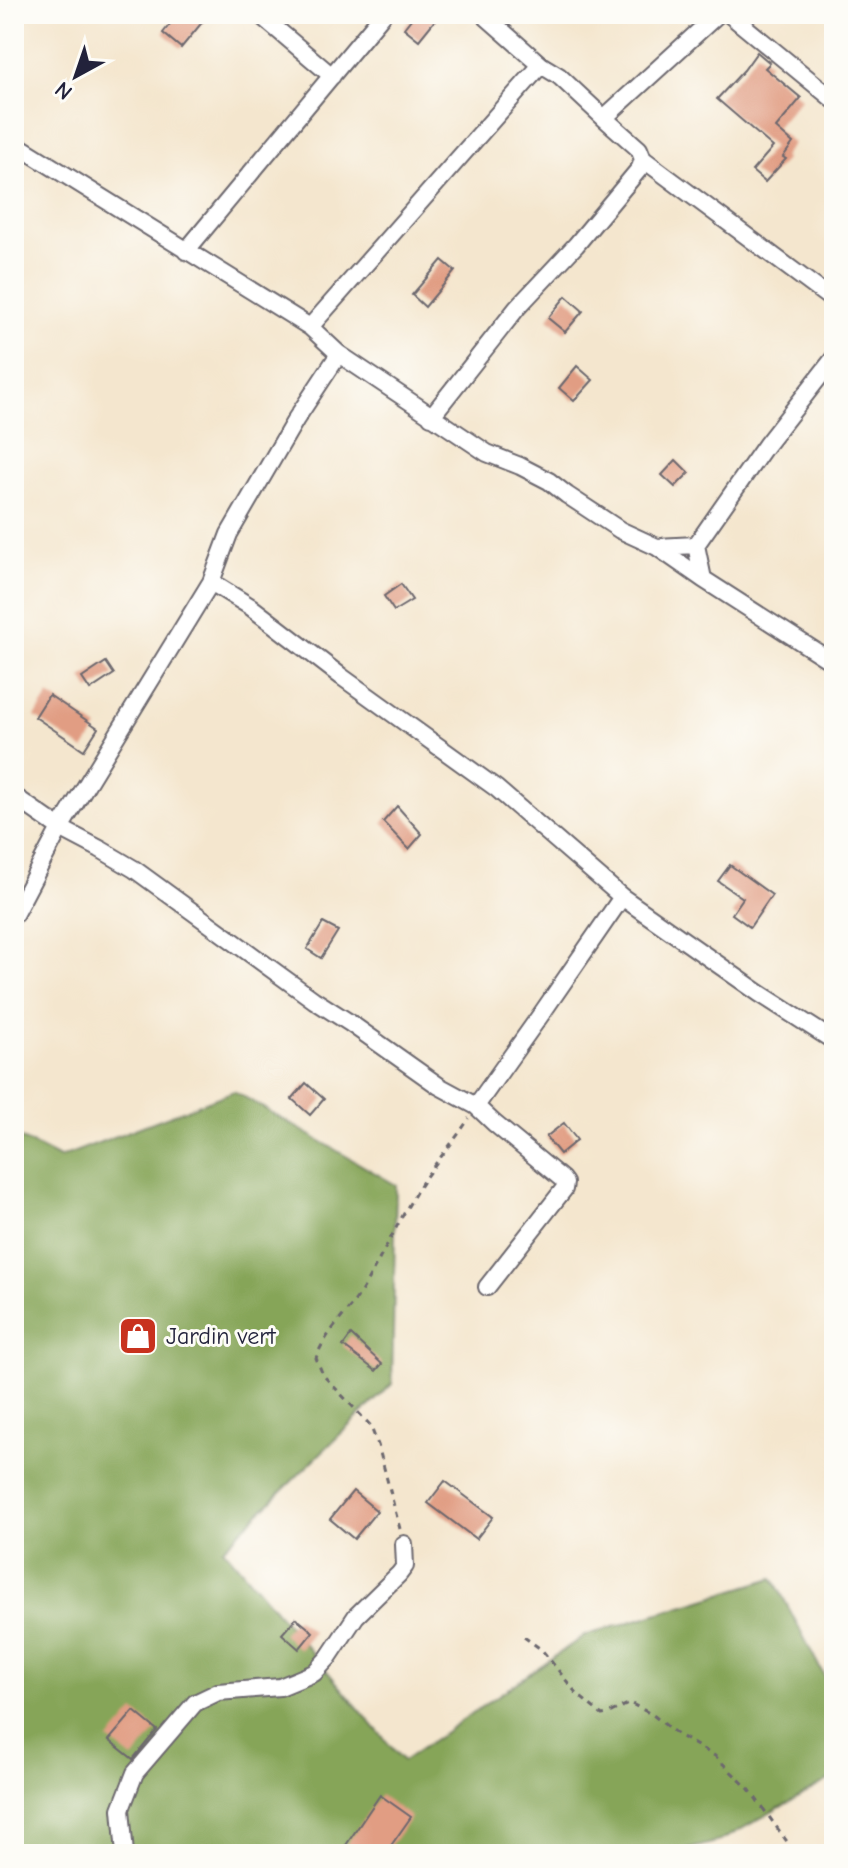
<svg xmlns="http://www.w3.org/2000/svg" width="848" height="1868" viewBox="0 0 848 1868" font-family="'Comic Neue',sans-serif">
  <style>
    .forest { fill: #86a558; stroke: #54644a; stroke-width: 2 }
    .building { fill: #e19d83 }
    .lines { fill: none; stroke-linecap: round; stroke-linejoin: round }
    .street-casing { stroke: #6c676e; stroke-width: 20 }
    .path { stroke: #6c676e; stroke-width: 3; stroke-dasharray: 6 6; stroke-linecap: butt }
    .street { stroke: #fff; stroke-width: 16 }
    .labels { text-anchor: middle; stroke-width: 6; stroke-linejoin: round; paint-order: stroke }
    .poi-label { font-size: 24px; fill: #22223b; stroke: #fdfcf7; text-anchor: start }
  </style>
  <rect width="100%" height="100%" fill="#fdfcf7"/>
  <filter id="ink" filterUnits="userSpaceOnUse"><feTurbulence type="fractalNoise" baseFrequency=".0125" numOctaves="2"/><feDisplacementMap in="SourceGraphic" scale="16" xChannelSelector="R" yChannelSelector="G"/><feConvolveMatrix kernelMatrix="1 2 1 2 8 2 1 2 1" color-interpolation-filters="sRGB"/></filter>
  <filter id="wash" filterUnits="userSpaceOnUse"><feTurbulence type="fractalNoise" baseFrequency=".006" numOctaves="4" result="noise"/><feDisplacementMap in="SourceGraphic" scale="32" xChannelSelector="R" yChannelSelector="G"/><feGaussianBlur stdDeviation="1.8" result="paint"/><feColorMatrix in="noise" values="0 0 0 0 0 0 0 0 0 0 0 0 0 0 0 0 0 1.4 0 .05"/><feComposite in="paint" operator="in"/></filter>
  <g filter="url(#wash)">
    <rect width="100%" height="100%" fill="#f4e6ce"/>
    <path class="forest" d="M234,1091l162,94 -4,199 -169,164 180,213 181,-125 189,-58 61,117v82l-114,64 -50,13h-656v-719l45,23z"/>
    <g id="blocks">
      <path class="building" d="M178,14h31l-28,34 -18,-15z
        M415,14h25l-21,26 -15,-12z
        M757,52l13,11 -5,5 36,30 -25,30 17,15 -10,14 3,2 -21,23 -13,-11 21,-24 -56,-48 27,-29z
        M442,260l13,11 -30,36 -13,-12z
        M566,296l17,15 -18,21 -17,-14z
        M577,366l16,14 -19,21 -15,-13z
        M676,460l13,13 -14,14 -13,-12z
        M401,584l11,16 -18,11 -10,-15z
        M106,662l8,12 -24,16 -8,-12z
        M49,695l49,33 -14,22 -49,-33z
        M397,806l25,28 -13,15 -26,-27z
        M730,865l42,30 -22,32 -18,-13 11,-16 -25,-17z
        M323,923l15,8 -17,27 -14,-9z
        M306,1083l18,16 -14,16 -18,-16z
        M564,1123l13,17 -17,14 -14,-17z
        M351,1335l31,29 -6,7 -33,-25z
        M445,1481l48,36 -17,22 -48,-36z
        M353,1491l24,20 -23,28 -24,-20z
        M296,1618l17,14 -14,17 -17,-15z
        M134,1711l23,19 -24,29 -24,-19z
        M380,1795l31,22 -26,37h-45z"/>
    </g>
  </g>
  <g filter="url(#ink)">
    <use href="#blocks" fill-opacity="0" stroke="#6c676e" stroke-width="2"/>
    <g class="lines">
      <defs>
        <path id="street" d="M259,14l73,62
          M483,14l58,51 18,11 45,42
          M729,14l105,86
          M14,143l296,184 29,27 148,99 33,13 29,15 18,14 53,35 37,17 46,32 131,84
          M643,159l191,142
          M186,251l197,-237
          M310,327l231,-262
          M431,417l86,-109 59,-63 64,-77 3,-9 -4,-10 -35,-31 114,-104
          M657,547l39,-2
          M703,579l-7,-34 70,-100 68,-87
          M211,582l40,25 91,70 154,111 126,109 137,96 75,48
          M14,796l46,32 40,21 34,20 180,131 36,23 89,63 37,20 18,17 68,56 3,4 -1,6 -77,98
          M14,915l46,-87 151,-246 18,-48 67,-115 43,-65
          M476,1106l66,-93 80,-116
          M125,1854l-4,-45 14,-36 60,-70 23,-11 62,-5 34,-14 14,-15 28,-42 43,-42 6,-8 -1,-22"/>
      </defs>
      <use href="#street" class="street-casing"/>
      <path class="path" d="M400,1529l-22,-84 -8,-20 -47,-50 -7,-17c9,-25 30,-43 45,-66 20,-34 37,-70 57,-103 15,-25 36,-46 51,-71
        M524,1637l18,13 35,44 25,21 5,-1 23,-11 23,12 25,20 37,21 34,33 47,65"/>
      <use href="#street" class="street"/>
    </g>
  </g>
  <defs>
    <symbol id="shop-square" viewBox="-11 -11 22 22"><rect x="-9" y="-9" width="18" height="18" rx="4" fill="#c8321e" stroke="#fdfcf7"/><path d="M-5-2.5h2.3a2.7 3.5 0 0 1 5.4 0H5L5.5 6h-11ZM-1.5-2.5h3a1.5 2.3 0 0 0-3 0Z" fill="#fff"/></symbol>
  </defs>
  <g fill-rule="evenodd">
    <use href="#shop-square" x="116" y="1314" width="44" height="44"/>
  </g>
  <g class="labels">
    <g class="poi-label">
      <text x="166" y="1344">Jardin vert</text>
    </g>
  </g>
  <rect width="848" height="1868" fill="none" stroke="#fdfcf7" stroke-width="48"/>
  <g transform="translate(76 76) rotate(220)" stroke="#fdfcf7" stroke-width="6" paint-order="stroke">
  <path d="M0-6L14 30L0 20L-14 30Z" fill="#22223b"/>
  <text y="-12" font-size="22" font-weight="bold" text-anchor="middle" fill="#22223b">N</text>
  </g>
</svg>
